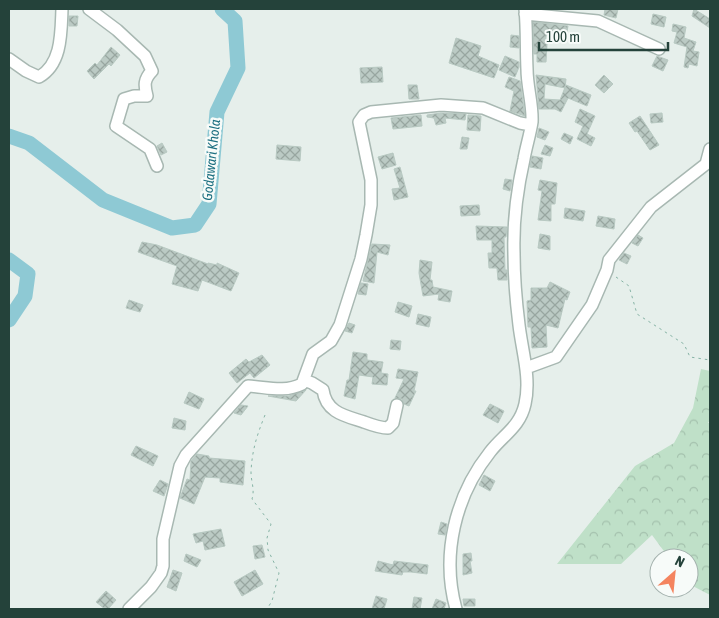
<svg xmlns="http://www.w3.org/2000/svg" width="719" height="618" viewBox="0 0 719 618" font-family="'Asap Condensed',sans-serif">
  <style>
    .forest { fill: url(#forest-crowns) }
    .lines { fill: none; stroke-linecap: round; stroke-linejoin: round }
    .river { stroke: #8ec9d4; stroke-width: 15 }
    .building { fill: url(#building-cross-hatch); stroke: #b8c9c2 }
    .minor-casing { stroke: #a8b8b2; stroke-width: 14 }
    .path { stroke: #86b3a5; stroke-width: 1; stroke-dasharray: 2.5 4; stroke-linecap: butt }
    .minor { stroke: #fff; stroke-width: 11 }
    .labels { text-anchor: middle; stroke-width: 5; stroke-linejoin: round; paint-order: stroke }
    .water-label { font-size: 14px; font-style: italic; fill: #1c6f80; stroke: #f7fbf9 }
  </style>
  <defs>
    <pattern id="forest-crowns" width="20" height="18" patternUnits="userSpaceOnUse" patternTransform="scale(1.25)"><rect width="20" height="18" fill="#bfe0c8"/><path d="M2 6a3 3 0 1 1 6 0M12 15a3 3 0 1 1 6 0" fill="none" stroke="#a4c1ad"/></pattern>
    <pattern id="building-cross-hatch" width="8" height="8" patternUnits="userSpaceOnUse" patternTransform="scale(1.25)"><rect width="8" height="8" fill="#bbcac4"/><path d="M0 0l8 8M0 8l8-8" fill="none" stroke="#98a6a0"/></pattern>
  </defs>
  <rect width="100%" height="100%" fill="#e6efeb"/>
  <path class="forest" d="M701,369l9,2v49l-2,3h2v172l-21,-11v-26h-20l-17,-23 -31,29h-64l78,-98 39,-23 19,-35z"/>
  <g class="lines">
    <path class="river" d="M9,136l20,7 74,57 69,28 23,-3 14,-21 8,-92 21,-44 -3,-47 -13,-12
      M9,260l19,14 -3,22 -16,24"/>
  </g>
  <path class="building" d="M605,9h13l-2,9 -12,-3z
    M694,9l16,10v9l-18,-12z
    M653,14l13,3 -2,10 -13,-3z
    M69,16h9l-1,10h-8z
    M533,22l35,4 -1,6 -20,-2 -2,13 2,1 -1,18h-9v-8h-3z
    M673,24l13,3 -2,11 12,4 -3,9 6,1 -2,14 -8,-2 -1,4 -4,-1 3,-20 -13,-4 3,-11 -5,-1z
    M511,35l8,1v12l-9,-1z
    M456,38l25,8 -3,10 21,9 -5,13 -45,-15z
    M111,47l9,8 -9,11 -2,-2 -15,15 -7,-8 8,-8 2,2z
    M505,56l14,6v5l-4,10 -16,-7z
    M657,56l11,4 -5,11 -11,-5z
    M382,67l1,15 -22,1 -1,-15z
    M536,75l30,4 -1,9 -20,-4 -1,15 16,1 6,-15 25,10 -4,11 -19,-8 -7,14 -6,-3h-16z
    M604,75l9,9 -9,9 -9,-8z
    M509,77l11,4 5,35 -15,-5 4,-20 -9,-4z
    M408,85h9l2,14h-10z
    M580,109l15,7 -8,18 8,4 -4,8 -14,-7 6,-13 -8,-4z
    M441,113l25,1 -1,6 -20,-2 1,5 -10,2 -2,-7 -7,-1v-2z
    M662,113l1,9 -12,1 -1,-9z
    M421,115l1,11 -29,3 -2,-11z
    M468,115l13,1 -1,15 -13,-1z
    M640,116l19,29 -9,5 -13,-19 -2,1 -6,-9z
    M539,128l10,4 -4,8 -8,-3z
    M564,133l9,4 -3,7 -9,-5z
    M462,137l7,1 -2,11h-7z
    M162,143l5,9 -6,3 -4,-9z
    M277,145l24,2 -1,14 -24,-2z
    M545,145l8,3 -3,8 -9,-2z
    M393,153l3,12 -14,4 -4,-12z
    M532,156l11,2 -2,11 -11,-2z
    M400,167l8,30 -14,3 -2,-11 8,-1 -6,-19z
    M505,179l7,1 -2,11 -7,-2z
    M540,180l17,3 -2,21h-4v17l-13,-1 4,-29 -4,-1z
    M479,205l1,10 -19,1 -1,-10z
    M565,208l20,3 -2,10 -19,-3z
    M598,216l17,3 -1,10 -18,-3z
    M476,226l31,1 -1,10h-2l1,33h2v10h-9l-1,-12h-8l-1,-15h4v-13h-15z
    M540,234l10,2v14l-12,-2z
    M638,235l5,3 -5,8 -6,-3z
    M142,242l15,3 51,19v-1l9,2v-2l22,10 -8,18 -29,-11 -4,11 -26,-7 5,-18 -39,-14z
    M372,244l18,1 -2,10 -11,-3 -3,31 -11,-2z
    M624,253l7,3 -4,8 -8,-4z
    M420,260l12,2 -2,18h2l1,7 19,4 -2,11 -12,-2 1,-6 -16,2 -4,-23z
    M550,282l20,10 -3,8 -2,-1 -7,29 -12,-3 1,22 -15,1 -1,-21h-3l-1,-26 4,-1v-12h16z
    M361,283l7,1 -2,11 -8,-1z
    M129,300l14,5 -3,7 -14,-4z
    M398,302l14,4 -3,11 -14,-5z
    M418,314l13,3 -2,10 -13,-3z
    M349,323l6,2 -3,8 -7,-2z
    M391,340l10,1 -1,9 -10,-1z
    M353,352l14,2v6l16,2 -2,11 7,1 -1,11 -15,-1 1,-7 -14,-2 -4,24 -11,-3 3,-16h2z
    M262,355l8,10 -16,13 -4,-5 -13,10 -8,-10 17,-14 3,3z
    M398,369l20,3 -4,19h2l-7,15 -5,-2 -2,-5 -7,-1 9,-19 -8,-1z
    M306,390l-10,11 -28,-5h21z
    M189,392l15,7 -5,10 -15,-6z
    M490,404l14,7 -6,12 -15,-8z
    M241,405l7,1 -7,9 -7,-2z
    M174,418l12,3 -1,9 -13,-2z
    M136,446l22,10 -5,10 -22,-11z
    M197,454l12,2v2l36,3 -2,24 -23,-3v-4l-15,-1 -11,27 -14,-6 7,-19 3,1 1,-19z
    M484,475l11,6 -5,10 -11,-6z
    M160,480l8,4 -4,12 -11,-5z
    M441,522l6,2 -2,11 -7,-1z
    M221,529l4,17 -20,4 -2,-9 -7,2 -3,-9z
    M262,545l3,12 -10,2 -2,-13z
    M471,553l1,8h-2l2,12 -9,2v-21z
    M186,554l15,6 -4,7 -13,-6z
    M378,561l15,4 1,-4 34,4 -1,9 -16,-2h-8l-1,3 -27,-4z
    M173,570l9,3 -6,18 -9,-4z
    M255,570l8,14 -21,12 -8,-14z
    M106,591l10,9 -8,9h-3l-9,-7z
    M376,596l11,3 -3,10h-12z
    M414,597l8,1 -2,11h-8z
    M436,599l10,4 -2,6h-12z
    M463,599h12v7h-11z"/>
  <g class="lines">
    <defs>
      <path id="minor" d="M89,9l28,21 28,26 7,15c-8,8 -8,14 -5,25h-13l-10,3 -8,27 34,23 7,17
        M525,14l73,7 61,28
        M9,59l17,12 13,6c23,-13 22,-44 23,-68
        M526,368l30,-11 36,-52 15,-35 2,-10 42,-53 55,-43 4,-15
        M304,380l8,3 11,7c3,23 23,26 41,32 8,3 16,6 24,6l5,-5 4,-18
        M129,609l22,-22 10,-14 2,-7v-27l17,-73 6,-11 62,-69c19,1 36,7 54,-2l11,-30 18,-13 9,-16 21,-66 5,-24 5,-30v-25l-12,-58 5,-7 7,-3 70,-7 42,3 37,15 11,2
        M456,609c-15,-54 -1,-113 34,-157 13,-17 30,-25 35,-48 6,-26 -3,-53 -6,-79 -3,-24 -5,-48 -5,-72 -1,-31 3,-63 10,-94 2,-12 6,-24 8,-37 1,-17 -5,-35 -5,-53 -1,-20 0,-40 -2,-60"/>
    </defs>
    <use href="#minor" class="minor-casing"/>
    <path class="path" d="M616,277l13,9 8,28 47,30 6,13 20,3
      M265,415c-8,20 -13,35 -14,57 0,10 4,17 1,27l19,25 -4,14 1,12 11,23 -7,28 -5,8"/>
    <use href="#minor" class="minor"/>
  </g>
  <g class="labels">
    <g class="water-label">
      <text transform="translate(211 160) rotate(-84)" y="5">Godawari Khola</text>
    </g>
  </g>
  <rect width="719" height="618" fill="none" stroke="#24423a" stroke-width="20"/>
  <g transform="translate(674 573) rotate(27)"><circle r="24" fill="#f7fbf9" stroke="#a3b1ad"/>
  <path d="M0-4L9 19L0 12L-9 19Z" fill="#f4845f"/>
  <text y="-8" font-size="14" font-weight="bold" text-anchor="middle" fill="#24423a">N</text>
  </g>
  <path d="M539 42v8h129v-8" fill="none" stroke="#24423a" stroke-width="2.5"/>
  <text x="546" y="42" font-size="15" fill="#24423a" stroke="#f7fbf9" stroke-width="4" paint-order="stroke">100 m</text>
</svg>
